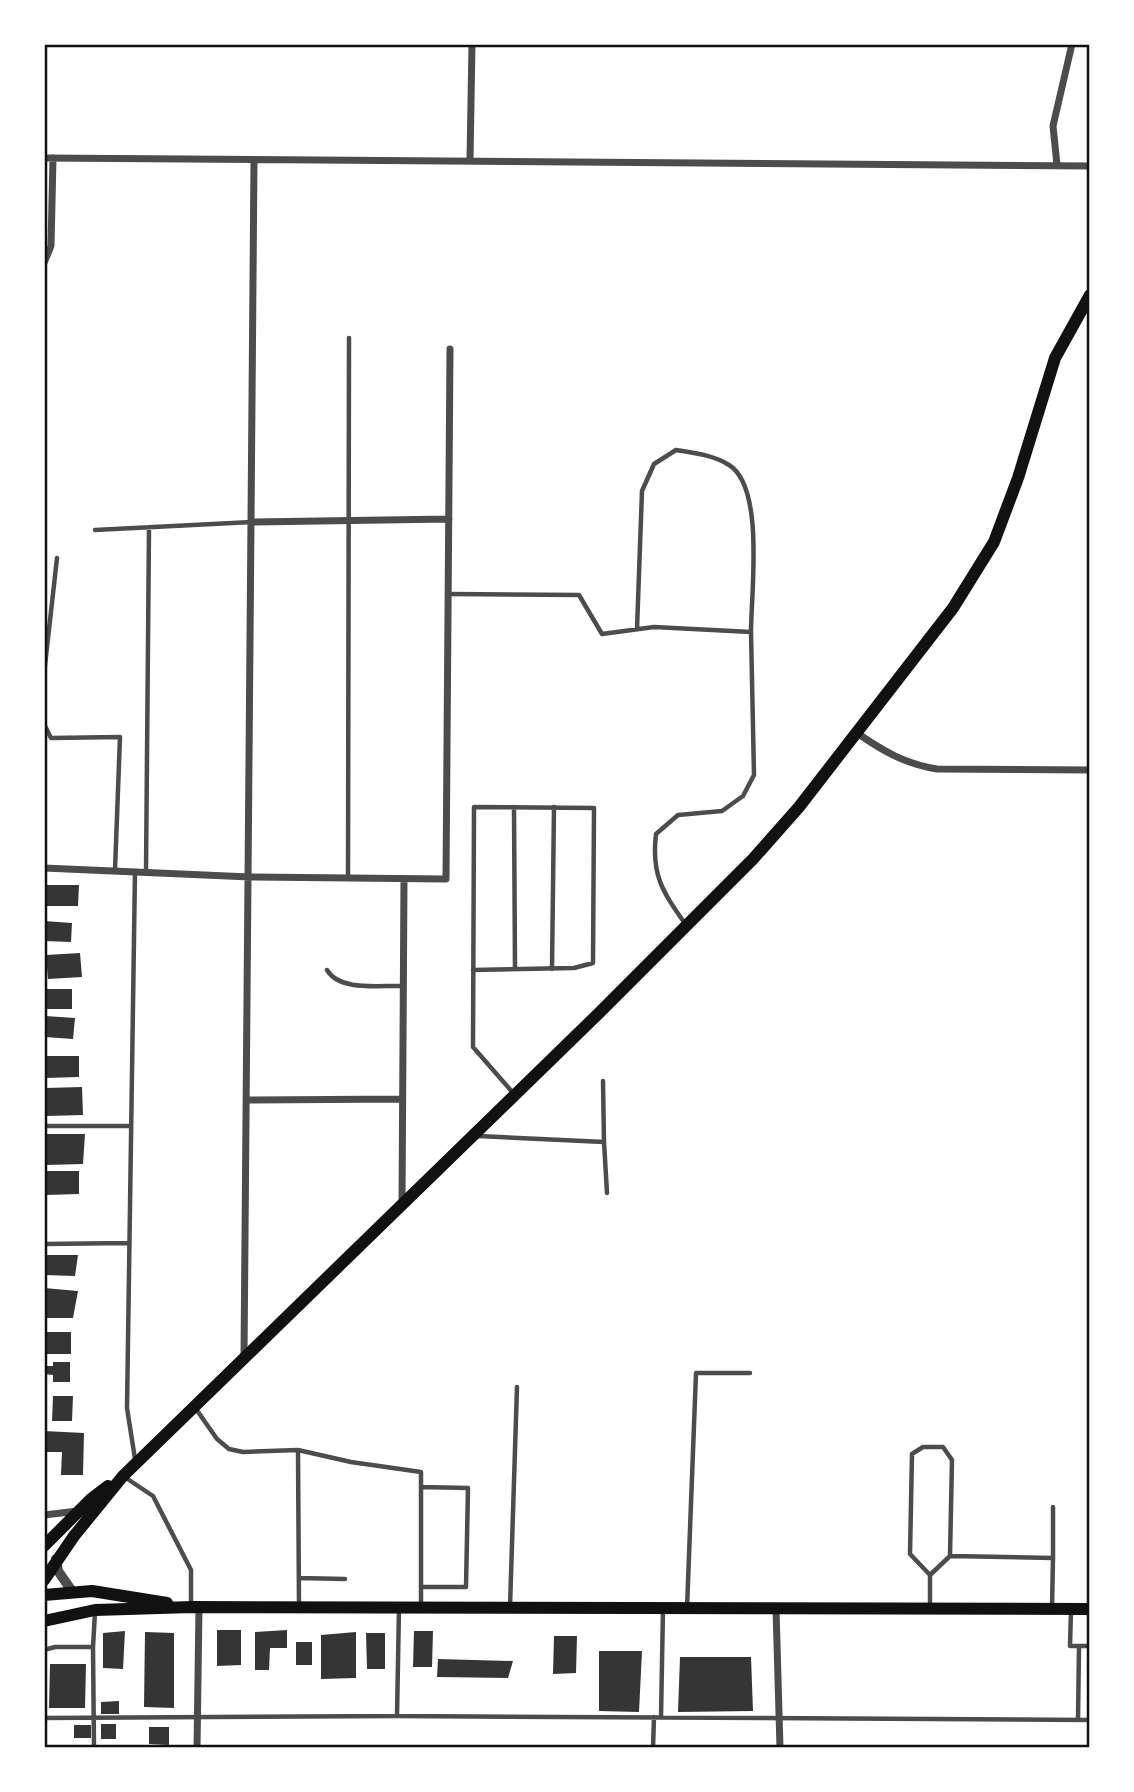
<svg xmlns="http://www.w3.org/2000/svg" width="1134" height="1792" viewBox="0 0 1134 1792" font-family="'Crimson Pro',serif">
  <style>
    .building { fill: #353535 }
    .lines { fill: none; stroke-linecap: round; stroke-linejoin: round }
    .service { stroke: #4c4c4c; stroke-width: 4.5 }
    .minor { stroke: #4c4c4c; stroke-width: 7 }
    .tertiary { stroke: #4c4c4c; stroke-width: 10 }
    .secondary { stroke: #111; stroke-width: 12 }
    .neatline { fill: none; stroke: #111; stroke-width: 2.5 }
  </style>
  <rect width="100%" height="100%" fill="#fff"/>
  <path class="building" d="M45,885h34l-1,21h-34z
    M44,921l28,2 -1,19 -27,-1z
    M80,953l2,24 -34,2 -2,-24z
    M45,989h27v20h-27z
    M45,1016l30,2 -2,21 -28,-2z
    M46,1056h33v21l-34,1z
    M82,1087l1,28 -37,1 -1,-28z
    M47,1134h38l-2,30 -37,1z
    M46,1171h33v23l-34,1z
    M44,1255h34l-3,21 -31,-1z
    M44,1288l34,3 -5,27h-29z
    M44,1332h27v22h-27z
    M53,1362h17v20h-17v-7l-9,-1v-8h9z
    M53,1396h20l-1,25h-20z
    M44,1431l40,2 -1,42h-22l1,-23h-18z
    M217,1630h24v35l-24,1z
    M287,1630v18h-17l-1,22h-14v-38z
    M125,1631l-2,38 -20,-1v-35z
    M414,1631h19l-1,36h-19z
    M145,1632l29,1v75l-30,-1z
    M356,1632v46l-35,1v-44z
    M366,1633h19v36h-18z
    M554,1636h23l-1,37 -23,1z
    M296,1642h16v23h-16z
    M599,1651h43l-3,61 -40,-1z
    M680,1657h71l2,54 -75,1z
    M438,1659l75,2 -5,17 -71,-1z
    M50,1664h36l-1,44h-36z
    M119,1701v13h-18v-12z
    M101,1724h15v15h-15z
    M74,1725h17v13h-17z
    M149,1727h20v18l-20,-1z"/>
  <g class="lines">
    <path class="service" d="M95,530l157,-8
      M449,594l130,1 23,39 52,-7 97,5 3,143 -11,21 -21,15 -44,4 -22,19c-5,42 7,58 30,91
      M637,629l5,-138 12,-27 22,-14c18,3 37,5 53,15 36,22 22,128 22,167
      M44,674l13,-116
      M44,724l7,14 69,-1 -5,133
      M514,807l1,162
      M135,871l-8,537 8,51
      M146,872l3,-345
      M348,877l1,-539
      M552,969l2,-162
      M327,970c13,22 53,15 76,16
      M473,970l101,-2 19,-5 1,-155 -120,-1 -1,240 41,47
      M44,1126h87
      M478,1136l126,6 -1,-61
      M604,1142l3,51
      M44,1244l85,-1
      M196,1409l21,30 12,10 14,3 55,-2 53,12 70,10v15
      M298,1450l1,157
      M126,1478l27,18 38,74v36
      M1053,1507v51
      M950,1556l103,2 -1,50
      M299,1578l46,1
      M421,1587h45l2,-99 -47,-1v115l1,5
      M510,1607l7,-220
      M687,1608l9,-235h54
      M930,1608v-33l20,-19 2,-96 -9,-13h-20l-11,7 -2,100 20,21
      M1071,1610l-1,36h20
      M93,1647l1,101
      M44,1650l11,-3h38l2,-35
      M397,1716l2,-108
      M661,1717l2,-108
      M44,1718l353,-2 693,4
      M1078,1720l1,-74
      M653,1748l1,-31"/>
    <path class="minor" d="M44,158l1046,8
      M470,160l2,-116
      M1057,165l-4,-39 19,-82
      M44,263l7,-17 2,-88
      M253,522l196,-3
      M857,733c26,18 48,31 80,36l153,1
      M44,868l206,9 196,2 4,-530
      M248,1100l154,-1
      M402,1204l2,-325
      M244,1357l10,-1196
      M44,1515l34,-4
      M776,1609l4,139
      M197,1748l2,-141"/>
    <path class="tertiary" d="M56,1559l2,12 14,20"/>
    <path class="secondary" d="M44,1546l47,-47 17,-13
      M44,1580l30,-44 49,-60 474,-461 156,-156 46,-52 154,-199 41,-66 24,-64 37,-120 35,-63
      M44,1595l48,-4 75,12
      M44,1621l51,-11 97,-3 898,2"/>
  </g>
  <rect width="1134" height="1792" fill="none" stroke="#ffffff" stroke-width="91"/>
  <rect x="46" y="46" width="1042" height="1700" class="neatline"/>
</svg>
